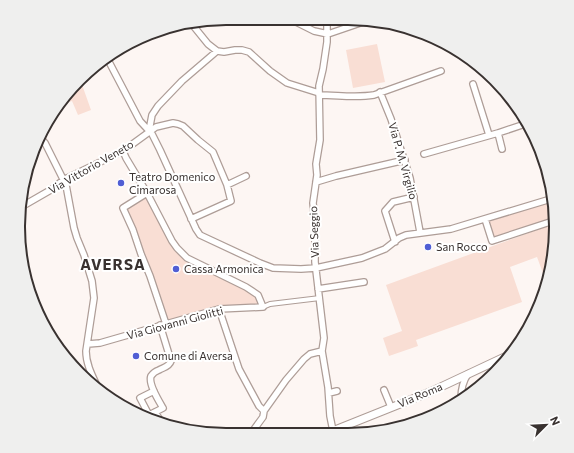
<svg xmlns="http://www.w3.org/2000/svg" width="574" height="453" viewBox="0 0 574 453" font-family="Commissioner,sans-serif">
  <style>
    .green { fill: #f9ded4 }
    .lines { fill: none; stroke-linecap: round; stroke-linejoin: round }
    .pedestrian-casing { stroke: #ae9d97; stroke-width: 6 }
    .minor-casing { stroke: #ae9d97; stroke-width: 8 }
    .tertiary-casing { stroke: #ae9d97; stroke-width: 9 }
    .pedestrian { stroke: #fff; stroke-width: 4 }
    .minor { stroke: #fff; stroke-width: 5.5 }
    .tertiary { stroke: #fff; stroke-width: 7 }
    .poi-dot { fill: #505ed4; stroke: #fff; stroke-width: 1.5 }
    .labels { text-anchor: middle; stroke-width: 4; stroke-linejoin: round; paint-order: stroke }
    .street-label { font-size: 11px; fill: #393230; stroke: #fff }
    .poi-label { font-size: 11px; fill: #393230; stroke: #fff; text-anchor: start }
    .district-label { font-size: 15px; font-weight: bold; letter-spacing: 1px; fill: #393230; stroke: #fff }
    .rim { fill: none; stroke: #393230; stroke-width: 2 }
  </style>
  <rect width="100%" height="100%" fill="#fdf6f3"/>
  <path class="green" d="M377,44l8,38 -32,6 -7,-38z
    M80,79l11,31 -13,5 -6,-14 -14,5z
    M145,195l29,52 12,15 63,29 8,7 2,4 -1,3 -13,1 -79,16 -42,-113z
    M547,201l6,17 -59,20 -6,-17z
    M553,224l-4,56 -2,4 -10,-27 -27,10 12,35 -106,38 2,6 -29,10 -6,-18 19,-7 -16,-46z"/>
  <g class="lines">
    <defs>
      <path id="pedestrian" d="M263,307l7,-3 50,-6"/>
      <path id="minor" d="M288,18l26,13 14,3 41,-14
        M327,18v24l-4,27 -4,17 1,54 -4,24 1,11 -4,28 2,20v39l9,76 -2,13 6,36 2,29 3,15
        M191,23l17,21 9,7 7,1 11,-2h7l7,2 21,19 17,12 32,10
        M107,58l33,63 12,13 8,16 36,79 4,6 60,28 13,5 28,1 15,-1 46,-10 23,-9 14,-11 7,-3 45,-6 103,-31
        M473,84l16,51
        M380,92l11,27 19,59 10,54
        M319,95c19,0 36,3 55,0l67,-24
        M149,131l3,-16 6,-9 24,-25 35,-30
        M40,137l5,6 21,42 8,43 3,10 7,17 8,26 2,17 -8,53c0,14 7,26 13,39
        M502,149l-4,-16 30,-10
        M123,151l3,7 21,35
        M424,154l74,-21
        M316,182l20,-6 69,-16
        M227,185l19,-9
        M21,207l33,-19 9,-8 60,-29 33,-24 17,-4 5,1 5,2 15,14 15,12 14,33 4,16 -40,18
        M485,219l7,22 61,-20
        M395,242l-10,-31 8,-9 21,-5
        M318,289l46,-7
        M219,309l20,60 20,37 5,5 22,-31 18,-21 6,-5 12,-3
        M88,344l12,-1 66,-19 53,-15 44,-2 -5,-12 -12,-8 -59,-29 -10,-10 -5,-7 -25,-48 -24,15 10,22 8,24 9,22 16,48
        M384,390l7,17
        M154,391l-14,7 9,17 14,-7c-4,-7 -15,-24 -12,-32 2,-3 5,-5 8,-6 5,-3 10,-3 12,-9l-11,-36
        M329,393l8,-2
        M461,399c0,-9 2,-18 7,-25
        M155,412l5,8
        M252,432l11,-15 1,-6"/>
      <path id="tertiary" d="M325,434l105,-42 83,-39"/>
    </defs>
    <use href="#pedestrian" class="pedestrian-casing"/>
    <use href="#minor" class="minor-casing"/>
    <use href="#tertiary" class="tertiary-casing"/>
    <use href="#pedestrian" class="pedestrian"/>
    <use href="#minor" class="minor"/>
    <use href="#tertiary" class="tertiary"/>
  </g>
  <g class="poi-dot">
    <circle cx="121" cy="183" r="4"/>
    <circle cx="428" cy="247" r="4"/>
    <circle cx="176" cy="269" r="4"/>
    <circle cx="136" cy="356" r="4"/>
  </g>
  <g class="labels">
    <g class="street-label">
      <text transform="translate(403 161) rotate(74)" y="4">Via P. M. Virgilio</text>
      <text transform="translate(91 167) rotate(-30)" y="4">Via Vittorio Veneto</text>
      <text transform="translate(314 232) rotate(-92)" y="4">Via Seggio</text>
      <text transform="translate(175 323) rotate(-15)" y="4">Via Giovanni Giolitti</text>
      <text transform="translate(420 395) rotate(-23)" y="4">Via Roma</text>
    </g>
    <g class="poi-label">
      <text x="129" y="181">Teatro Domenico<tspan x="129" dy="13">Cimarosa</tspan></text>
      <text x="436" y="251">San Rocco</text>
      <text x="184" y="273">Cassa Armonica</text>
      <text x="144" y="360">Comune di Aversa</text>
    </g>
    <g class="district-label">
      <text x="113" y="270">AVERSA</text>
    </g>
  </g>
  <path d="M0 0H574V453H0ZM226 25H348A201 201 0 0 1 549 226V227A201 201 0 0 1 348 428H226A201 201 0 0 1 25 227V226A201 201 0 0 1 226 25Z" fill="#efefee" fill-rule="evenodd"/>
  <path class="rim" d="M226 25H348A201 201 0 0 1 549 226V227A201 201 0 0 1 348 428H226A201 201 0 0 1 25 227V226A201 201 0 0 1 226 25Z"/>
  <g transform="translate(546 425) rotate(66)" stroke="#ffffff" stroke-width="3" paint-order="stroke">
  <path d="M0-3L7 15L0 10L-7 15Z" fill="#393230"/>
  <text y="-6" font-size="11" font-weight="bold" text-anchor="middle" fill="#393230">N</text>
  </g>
</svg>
